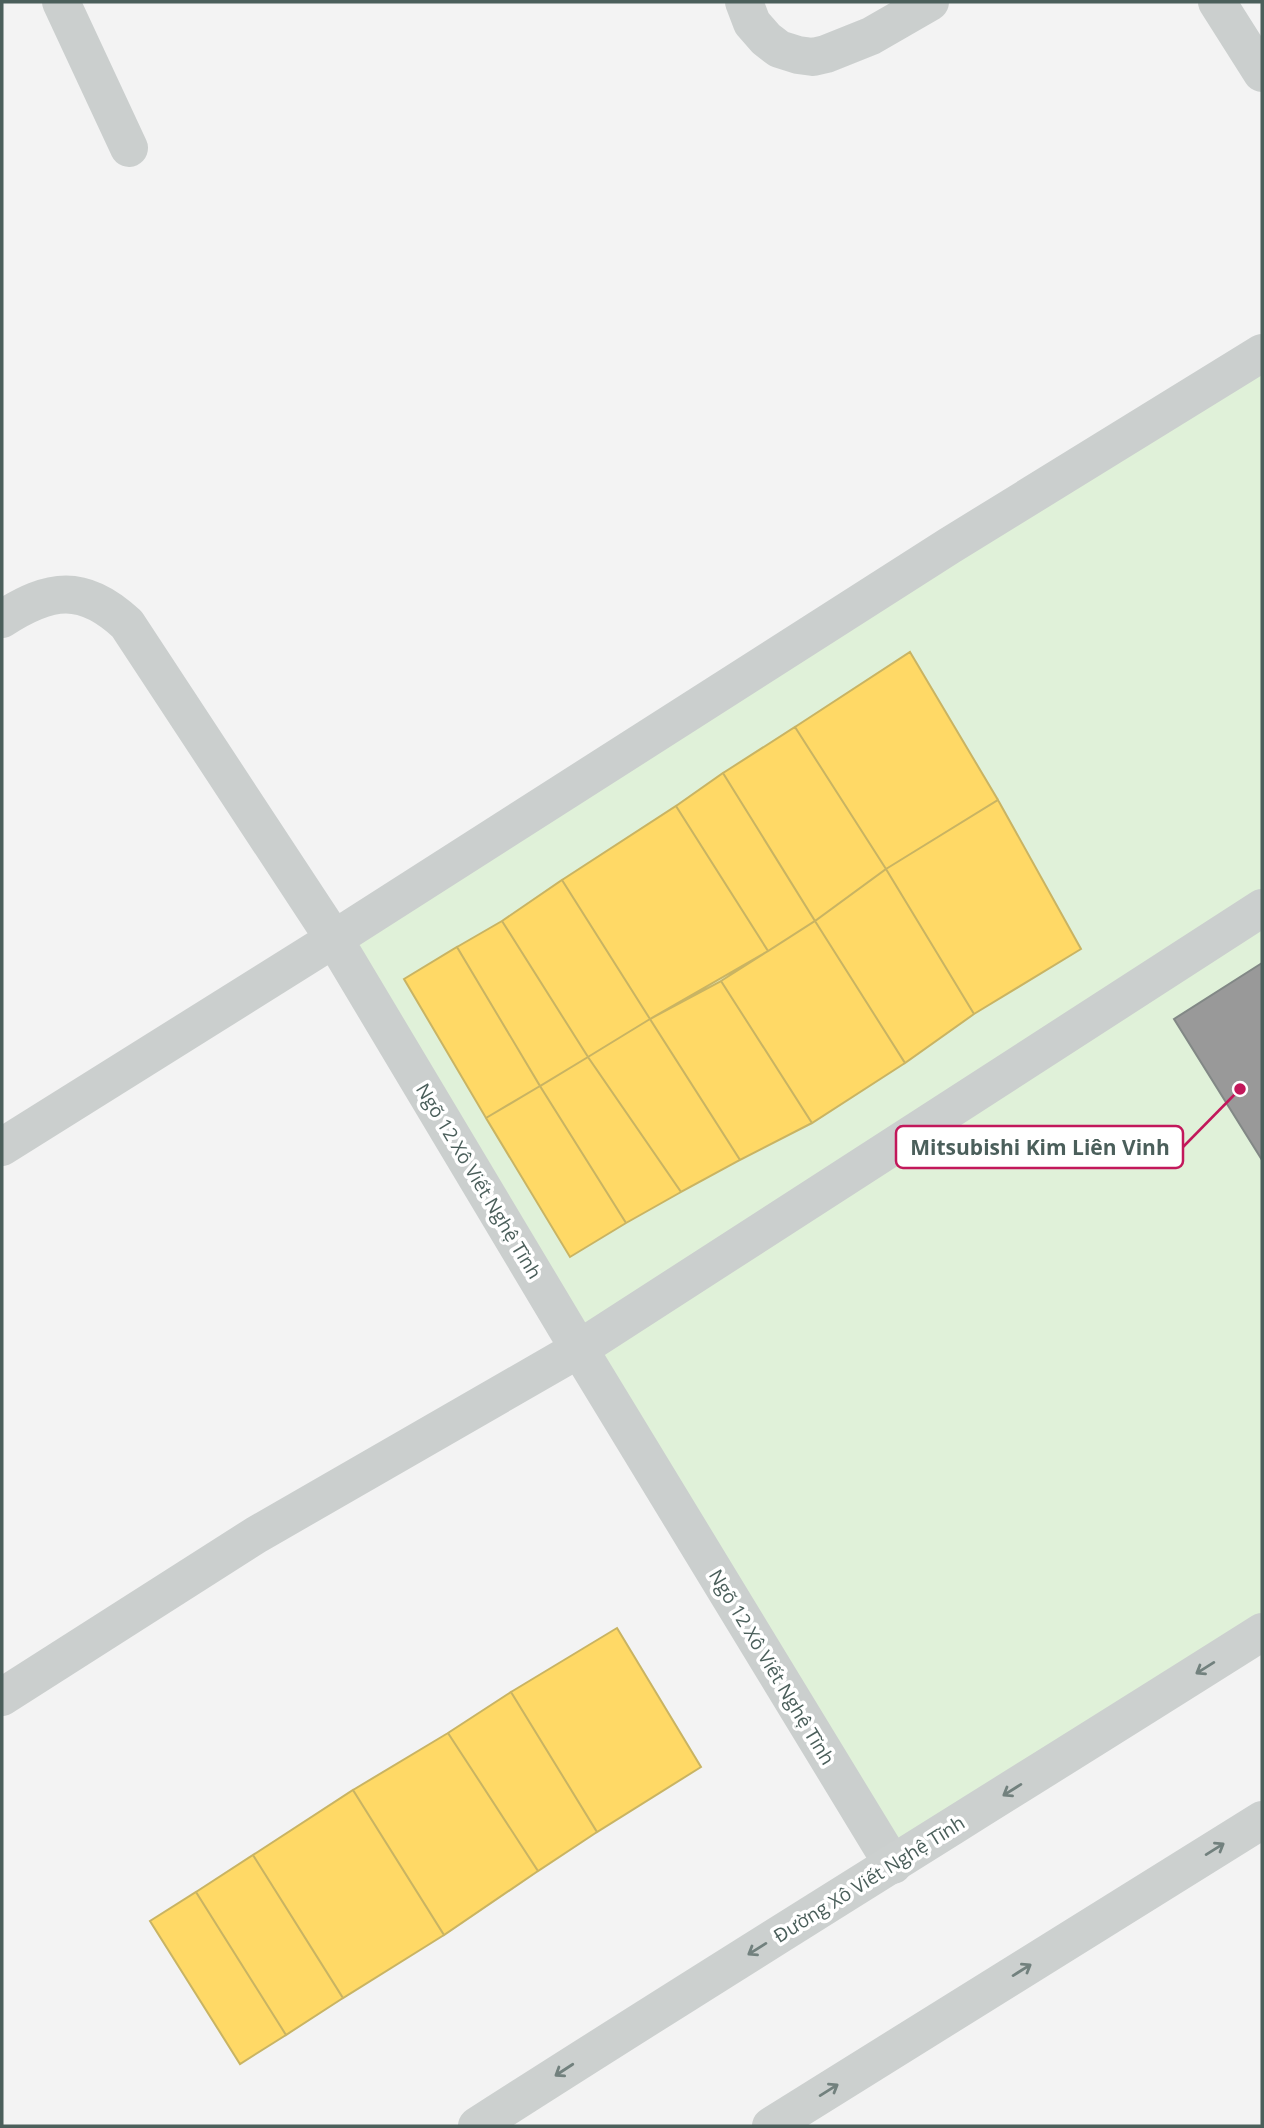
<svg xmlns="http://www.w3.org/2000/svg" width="1264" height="2128" viewBox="0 0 1264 2128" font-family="'Open Sans',sans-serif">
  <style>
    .green { fill: #e0f1d9 }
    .homes { fill: #ffd966; stroke: #c9b463; stroke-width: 2 }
    .industry { fill: #999; stroke: #828886; stroke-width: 2 }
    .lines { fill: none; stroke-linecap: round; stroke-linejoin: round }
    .minor { stroke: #cbcfce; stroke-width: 38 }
    .secondary { stroke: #ccd0cf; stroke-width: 38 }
    .oneway { stroke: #72817e }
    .labels { text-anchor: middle; stroke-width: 7; stroke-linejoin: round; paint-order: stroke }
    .street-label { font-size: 19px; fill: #4b5f5b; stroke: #fff }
    .leader { fill: none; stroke: #c2185b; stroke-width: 2.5 }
    .callout-dot { fill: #c2185b; stroke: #fff; stroke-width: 2.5 }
    .callout { fill: #fff; stroke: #c2185b; stroke-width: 2.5 }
    .callout-label { font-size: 21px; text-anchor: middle; font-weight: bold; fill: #4b5f5b }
  </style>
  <rect width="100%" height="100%" fill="#f3f3f3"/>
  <path class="green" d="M1262,354v1279l-369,232 -559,-926z"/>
  <path class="homes" d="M910,652l88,148 -112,69 -91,-142z
    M795,727l91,142 -71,52 -92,-148z
    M723,773l92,148 -47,30 -92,-145z
    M998,800l83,149 -107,65 -88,-145z
    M676,806l92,145 -118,68 -88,-139z
    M886,869l88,145 -69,49 -90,-142z
    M562,880l88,139 -62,38 -86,-136z
    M502,921l86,136 -48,29 -83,-139z
    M815,921l90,142 -93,60 -91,-142z
    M457,947l83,139 -54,32 -82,-139z
    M721,981l91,142 -72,37 -90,-141z
    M650,1019l90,141 -59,32 -93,-135z
    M588,1057l93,135 -55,31 -86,-137z
    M540,1086l86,137 -56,34 -84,-139z
    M617,1628l84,139 -104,65 -86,-140z
    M511,1692l86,140 -59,39 -90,-138z
    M448,1733l90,138 -94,64 -91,-145z
    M353,1790l91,145 -101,63 -90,-143z
    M253,1855l90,143 -57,37 -90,-143z
    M196,1892l90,143 -46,29 -90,-143z"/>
  <path class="industry" d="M1262,963v197l-88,-141z"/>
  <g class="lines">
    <path class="minor" d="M61,2l68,146
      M744,2l8,21 14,16 13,10 19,6 15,2 13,-3 45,-18 59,-34
      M1217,2l45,71
      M2,619c48,-31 81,-36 125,5l207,315 245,410 314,516
      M2,1147l332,-208 615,-393 313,-193
      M2,1697l254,-162 323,-186 683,-441"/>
    <path class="secondary" d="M477,2126c260,-167 524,-329 785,-494
      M771,2126l491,-306"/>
  </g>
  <defs><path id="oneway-shaft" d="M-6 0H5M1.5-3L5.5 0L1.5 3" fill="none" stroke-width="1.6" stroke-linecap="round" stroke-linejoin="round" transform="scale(1.75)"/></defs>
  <g class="oneway">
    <use href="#oneway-shaft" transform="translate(1205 1668) rotate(148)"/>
    <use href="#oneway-shaft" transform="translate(1012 1790) rotate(148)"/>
    <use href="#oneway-shaft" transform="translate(1215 1849) rotate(-32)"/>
    <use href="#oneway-shaft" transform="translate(757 1949) rotate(148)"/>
    <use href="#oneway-shaft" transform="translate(1022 1970) rotate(-32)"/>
    <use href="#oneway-shaft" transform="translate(564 2070) rotate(147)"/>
    <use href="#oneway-shaft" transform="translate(829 2090) rotate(-32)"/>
  </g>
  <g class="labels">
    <g class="street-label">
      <text transform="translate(479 1181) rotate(59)" y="7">Ngõ 12 Xô Viết Nghệ Tĩnh</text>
      <text transform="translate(772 1667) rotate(59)" y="7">Ngõ 12 Xô Viết Nghệ Tĩnh</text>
      <text transform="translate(869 1879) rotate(-32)" y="7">Đường Xô Viết Nghệ Tĩnh</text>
    </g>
  </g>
  <path class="leader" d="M1240 1089L1183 1147"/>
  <circle class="callout-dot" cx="1240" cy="1089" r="7"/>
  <rect class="callout" x="896" y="1126" width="287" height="42" rx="7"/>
  <g class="callout-label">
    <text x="1040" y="1155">Mitsubishi Kim Liên Vinh</text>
  </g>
  <rect width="1264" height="2128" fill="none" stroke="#4b5f5b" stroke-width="7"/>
</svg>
